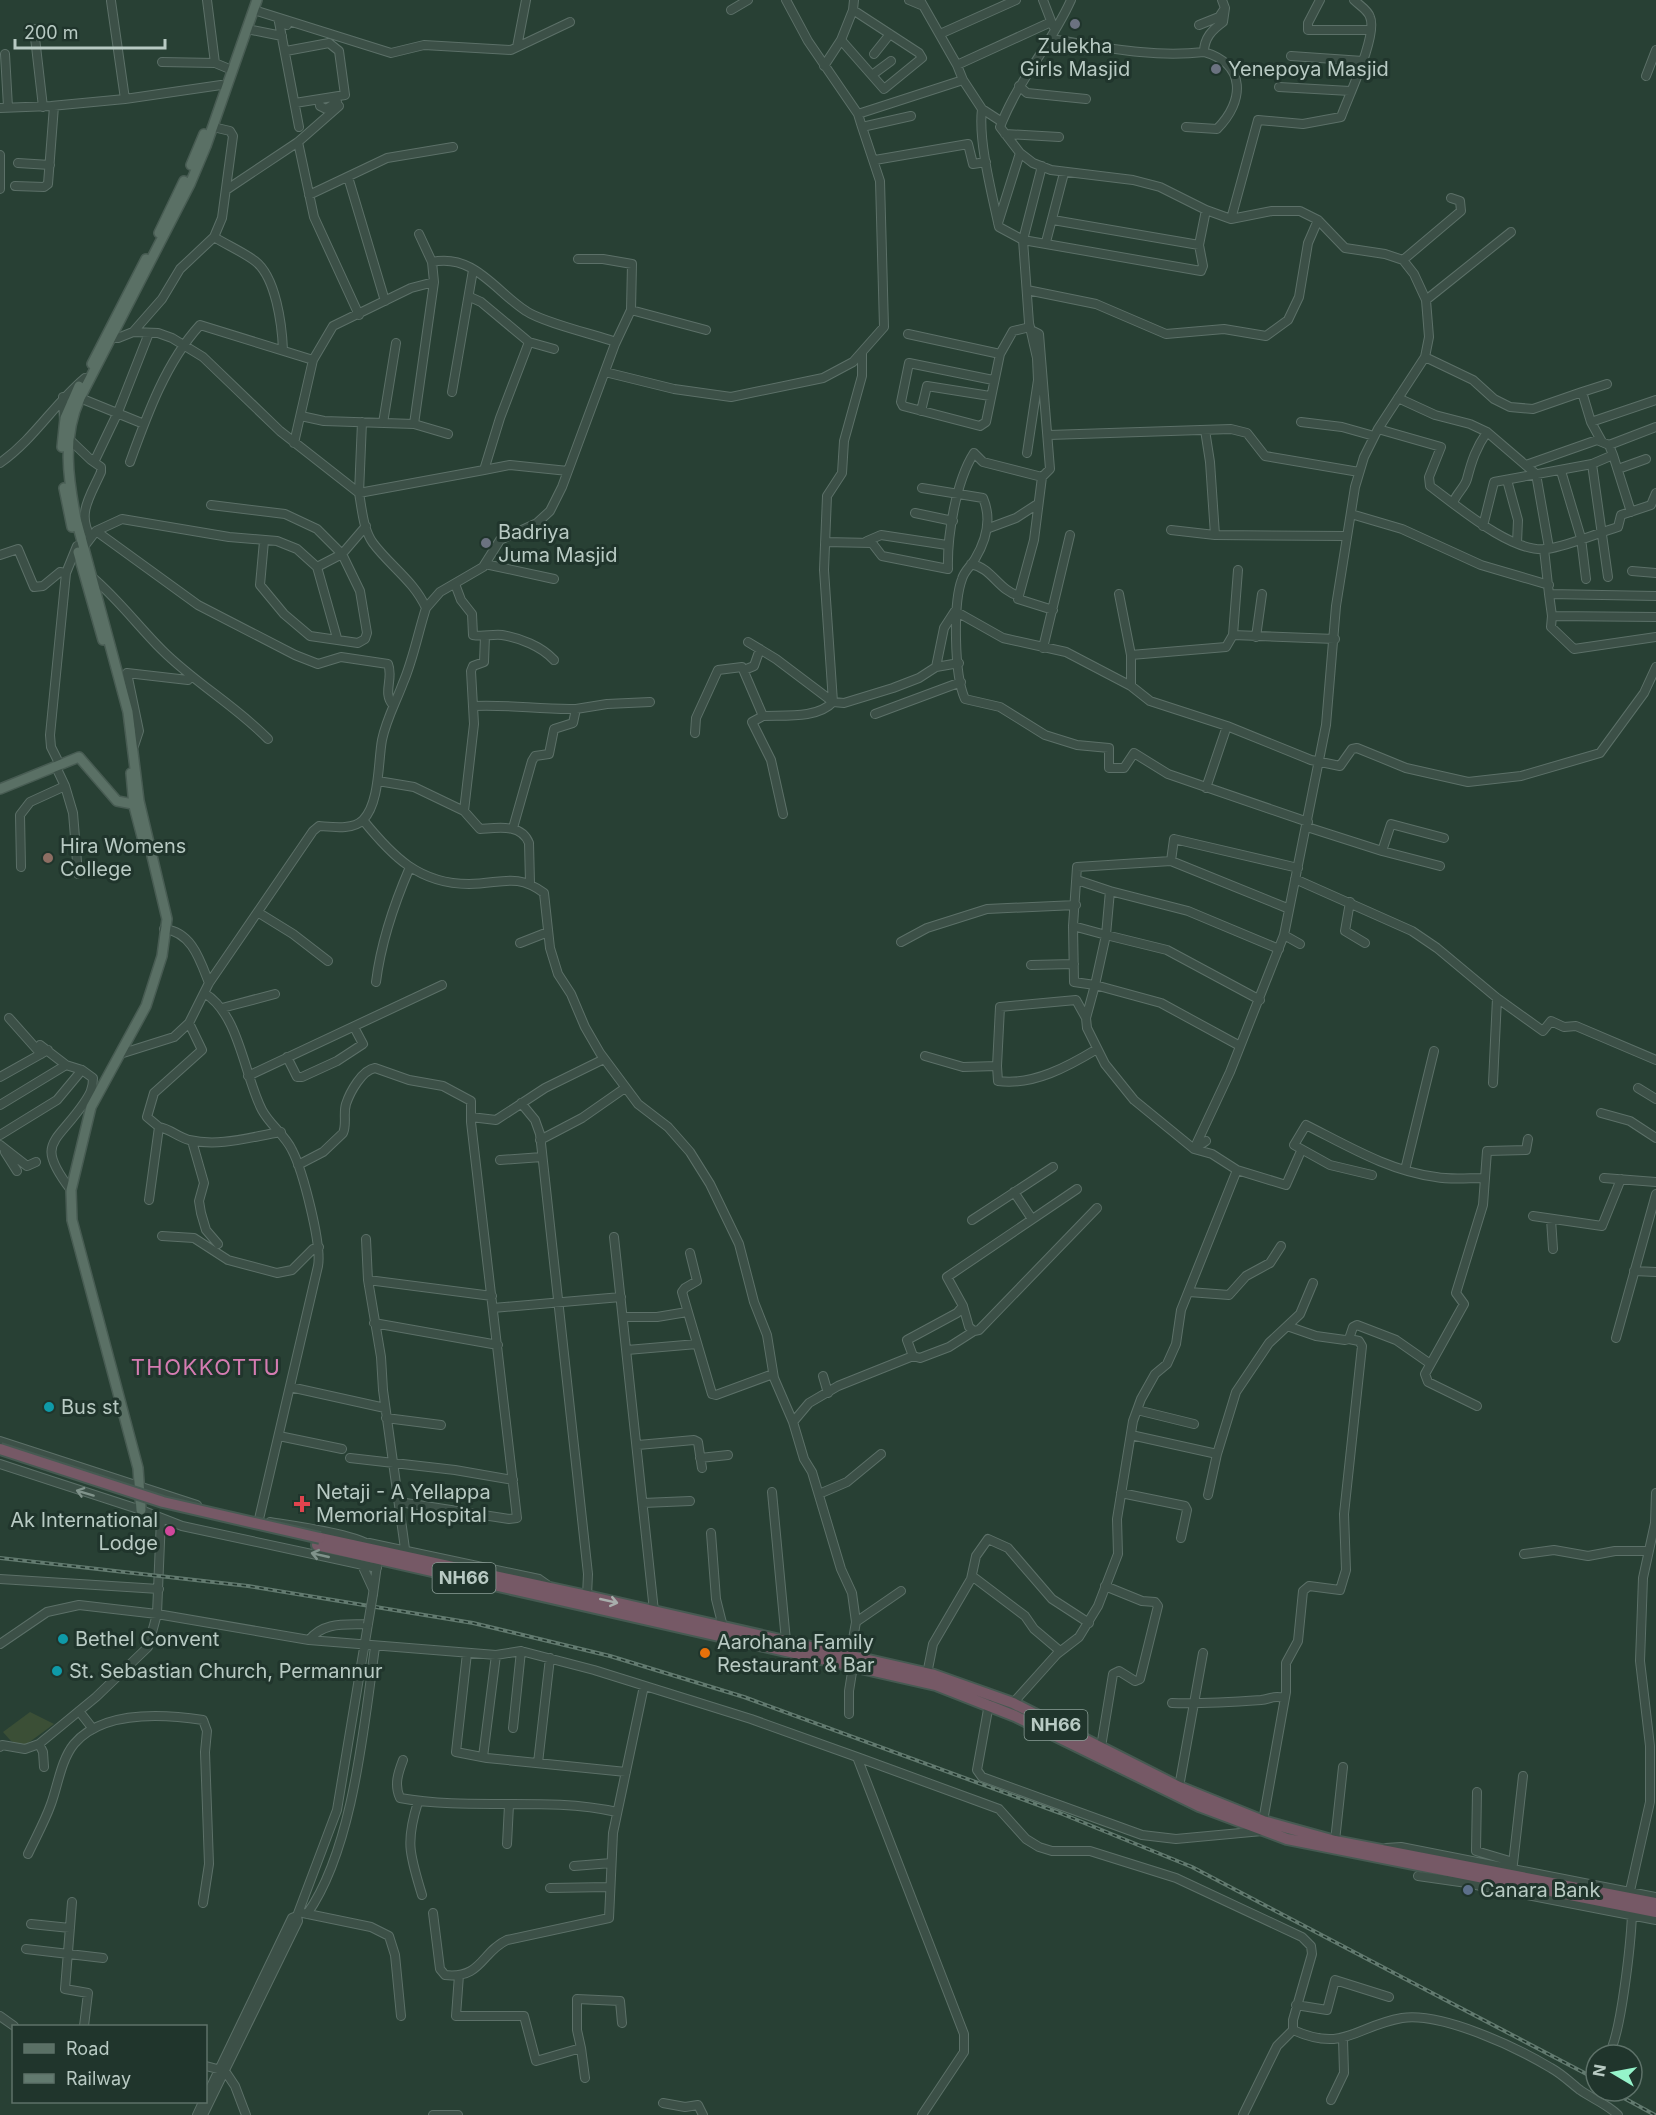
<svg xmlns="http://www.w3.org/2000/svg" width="1656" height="2115" viewBox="0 0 1656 2115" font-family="Inter,sans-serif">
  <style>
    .green { fill: #3b4f36 }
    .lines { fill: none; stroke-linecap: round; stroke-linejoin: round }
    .minor-casing { stroke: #5c7068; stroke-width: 10 }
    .major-casing { stroke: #485c53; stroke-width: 12 }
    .highway-casing { stroke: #465a52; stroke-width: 14 }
    .minor { stroke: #3c5047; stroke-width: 8 }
    .major { stroke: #5a7065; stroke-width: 9 }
    .highway { stroke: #765966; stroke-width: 10 }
    .rail-casing { stroke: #627a6f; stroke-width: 4 }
    .rail { stroke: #20352c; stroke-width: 1.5; stroke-dasharray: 4.5; stroke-linecap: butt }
    .minor-bridge-casing { stroke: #5c7068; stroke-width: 10; stroke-linecap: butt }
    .highway-bridge-casing { stroke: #465a52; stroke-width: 14; stroke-linecap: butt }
    .minor-bridge { stroke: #3c5047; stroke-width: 8 }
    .highway-bridge { stroke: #765966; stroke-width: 10 }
    .oneway { stroke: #80938b }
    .oneway2 { stroke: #a8aeac }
    .worship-dot { fill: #6b7280; stroke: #20352c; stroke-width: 2 }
    .education-dot { fill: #8d6e63; stroke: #20352c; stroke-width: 2 }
    .culture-dot { fill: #0f9aa8; stroke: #20352c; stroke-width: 2 }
    .health-dot { fill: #e0444e; stroke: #20352c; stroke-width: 2 }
    .hotel-dot { fill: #d1479c; stroke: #20352c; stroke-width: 2 }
    .food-dot { fill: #e8710a; stroke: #20352c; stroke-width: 2 }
    .service-dot { fill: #5c6f8a; stroke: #20352c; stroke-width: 2 }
    .labels { text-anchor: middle; stroke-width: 6; stroke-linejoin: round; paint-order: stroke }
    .shield { fill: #20352c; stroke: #8a9d96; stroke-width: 1.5 }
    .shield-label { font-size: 18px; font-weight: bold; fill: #b8cac3 }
    .poi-label { font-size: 20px; fill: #b8cac3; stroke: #20352c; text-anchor: start }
    .quarter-label { font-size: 22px; letter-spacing: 1.5px; fill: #d57cb2; stroke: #20352c }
  </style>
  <rect width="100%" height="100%" fill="#284034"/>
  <path class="green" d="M30,1712l24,12 -30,22 -13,-5 -8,-9z"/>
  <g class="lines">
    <defs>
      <path id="minor" d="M207,0l8,63 12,5
        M786,0l22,41 50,73 4,13
        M909,0l12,5
        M920,0l37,65 6,15 19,29 20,13
        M1043,0l10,26
        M1320,0l-12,23v7h63
        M111,1l14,98
        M254,10l137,43 33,-8 87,5 59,-28
        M731,10l17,-10
        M287,25l-8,-3 20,105
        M1199,25l20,-8 6,-9 -3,-8
        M34,29l9,78
        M247,29l35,7
        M940,34l76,-34
        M1051,39c52,8 101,19 153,13
        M841,40l12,-30
        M517,47l9,-47
        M286,51l43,-8 10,8 6,44 -50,8
        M5,54l3,53
        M874,54l16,-20
        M1291,56l72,5
        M162,62l53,1
        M957,65l94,-43
        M824,66l17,-26 43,49 38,-31 -3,-5 -66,-43 1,-10
        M872,75l19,-14
        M1646,76l10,-26
        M1019,86l8,7 59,6
        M1279,87l71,4
        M319,100l1,6 6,3 11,-7
        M0,108l51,-2 74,-7 96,-14
        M982,109c-4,32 10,85 17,118l24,13 178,31 2,-5 -4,-21 7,-35
        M858,114l105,-34
        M1186,127l31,2c28,-28 29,-65 -13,-77 0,-14 8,-22 19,-30l2,-14
        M1005,134l54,3
        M298,142l16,75 45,98
        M0,155v34
        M875,160l93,-16 5,20 13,-2
        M18,163l32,2
        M348,177l37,124
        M15,186l29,1 4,-3 6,-78
        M226,190l72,-48 41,-36
        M309,195l78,-37 66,-11
        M1231,219l27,-99 45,4 38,-7c7,-20 37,-82 29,-100 -2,-7 -11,-12 -16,-17
        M1053,220l146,25
        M998,223l22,-70
        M214,237c13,8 29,15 41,24 21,16 27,64 28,89
        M1046,242l18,-69
        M578,259h25l29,5 -1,46 75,20
        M1403,260l58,-49 -1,-10 -9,-3
        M1027,290l69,14 70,30 58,-5 42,7 22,-16 11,-23 9,-54 10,-23
        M470,297l11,5 48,40 25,7
        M1426,300l85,-68
        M1031,330l8,4 11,135 -8,8 -8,63 -16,59 35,11
        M133,332l29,-33 18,-30 34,-32 8,-19 11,-82 -3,-5 -17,-4
        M908,334l92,20 13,-23 17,-4
        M106,338h12l15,-6 25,1 14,5 31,19 77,74 79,62c3,16 4,36 14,50 17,23 41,38 53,65 -8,25 -13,52 -23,75 -7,19 -17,37 -21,57 -4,21 -2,63 -19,80 -10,10 -30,7 -44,6l-6,5 -104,152 -20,40 -15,14 -54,17
        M615,344l16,-34
        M1425,357l48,23 21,19 16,8 23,2 49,-17 9,30 65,-22
        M605,372l69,17 57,8 92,-19 30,-16 31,-35 -4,-146 -18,-54 49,-11
        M993,380l-84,-17 -8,39 2,4 77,20 6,-4 14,-68
        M452,392l21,-122
        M1582,392l25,-8
        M63,397l1,24
        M80,398l64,26
        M1398,398l37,17 35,9 17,8 49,42 13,74
        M921,411l6,-25 63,10
        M301,416l23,5 90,3 34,10
        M362,422l-3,71 125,-23 16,-52 29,-76
        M1301,422l41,5 32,9
        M1591,422l11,20
        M383,423l13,-80
        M414,424l20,-142 -2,-20 -13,-28
        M1378,429l63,18 -12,30 1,9c27,20 83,68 117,63 23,-4 48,-15 71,-22l3,-12 30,-10 5,-12
        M1205,430l5,32 5,73
        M1049,435l182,-6 16,4 18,23 94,16
        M68,438l23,22 5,-2 22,-46 31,-79
        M294,443l19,-83 20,-34 78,-38 23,-6
        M1027,453l11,-73 -1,-22 -8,-35 -6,-83 19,-74
        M1613,455l18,57
        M130,462c17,-47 36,-100 70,-137l113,35
        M0,463c35,-25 53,-58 85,-85
        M1592,464l16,113
        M1526,465l71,-25 12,5
        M1618,469l28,-10
        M484,470l26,-5 58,6
        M1561,471l20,67 5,41
        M1507,480l11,40 -1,23
        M922,488l61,10c9,21 4,41 -8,61 -4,7 -11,12 -13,20 -9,24 -8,96 3,120l35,8 45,28 32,10 32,3v20h15l10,-15 34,21 140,48
        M1453,503c3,-9 12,-16 14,-24 5,-19 9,-31 20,-47
        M211,505l74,9 32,15 25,25 18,37 7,42 -2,6 -7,4 -48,-7 -26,-22 -24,-29 4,-44
        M915,513l38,8
        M1351,514l51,15 79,36 68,20
        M1483,526l11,-44 98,-18 21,-9 -4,-10 47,-18
        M989,528l27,-10 20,-13
        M1171,530l44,5 130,1
        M96,531l102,74 97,50 23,9 23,-7 47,7c6,14 -6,29 5,41
        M91,537c-15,-23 0,-42 10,-65v-5l-10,-7
        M867,541l14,-6 66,10
        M825,542l47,1 10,13 66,13c-1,-33 8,-88 26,-116l9,9 59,15
        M83,548l13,-17 26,-12 107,18 48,4 20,8 20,18 25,-13 24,-28
        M1544,549l5,45 107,2
        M0,555l18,-6 16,38 9,-1 17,-14 6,1
        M485,564l69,15
        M971,564c21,4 27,26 48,32
        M317,567l20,71
        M1632,571l24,2
        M92,577c26,22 46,49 70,73 33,33 74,56 106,89
        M455,584l6,16 11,14 1,21c9,2 19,-1 29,0 18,3 39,11 52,25
        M1119,594l12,61v31
        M1549,594l3,22 104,1
        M426,608l14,-16 43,-25 17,-27 37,-17 13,-12 12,-24 53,-143 -2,-3c-21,-7 -71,-19 -87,-30 -30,-19 -52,-58 -94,-49
        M1552,616l-1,11 23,22 82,-12
        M1233,635l102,4
        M1256,637l6,-43
        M748,642l28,17 57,43 11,1 49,-15 26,-10 17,-11 23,-4
        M1043,648l27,-113
        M1131,655l95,-8 7,-12 5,-65
        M936,667l8,-39 11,-17 48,27 63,14 65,34 19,15 77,25 84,34 29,6 12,-17 5,-1 49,20 62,14 53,-6 79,-23 44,-60 12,-26
        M744,670l10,-4 6,-17
        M473,706c35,-2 68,4 103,3
        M875,714l86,-32
        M763,716c21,-1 54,3 70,-14l-9,-132 3,-74 15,-23 2,-32 18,-65v-23
        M695,733l1,-15 22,-48 24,-3 21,49 -11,6 19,38 12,54
        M134,746l5,-15 -12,-58 61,7
        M60,765l-9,-18 -1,-12 16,-162 11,-27
        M378,781l36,6 50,24 16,18c17,-1 41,-6 49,14l1,40
        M65,786l8,27 5,61
        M1206,788l21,-62
        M464,811l10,-87 -3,-53 2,-5 11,-4 1,-26
        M363,820c29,36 56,64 106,64 32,0 47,-12 75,9l6,55 8,26 13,20 14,33 15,26 38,51 30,23 22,25 20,32 29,60 15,58 13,33 7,43 19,44 11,37 8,13 29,97 11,24 4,29 -6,34
        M1307,827l75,24 9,-27 53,14
        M513,828l19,-67 3,-5 14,-2 5,-25 19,-6 3,-14 31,-5 43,-2
        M1382,851l58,15
        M1171,861l116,47
        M21,867l-1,-52 10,-13 35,-16 -9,-19
        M1295,879l117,52 25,17 60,50 46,33 8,-10 13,6 12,-1 80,34
        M1077,880l33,11 -4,44 61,15 93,50
        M1110,891l78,20 91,38
        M1350,902l-5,29 20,12
        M259,913l34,21 35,27
        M1073,926l33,9 -11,50 66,18 79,43
        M164,929c28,3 36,31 45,54
        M1284,935l16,9
        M901,942l26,-14 60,-19 89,-4
        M520,943l28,-11
        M1031,965l43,-1
        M376,982c5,-40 18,-78 34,-115
        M204,993c35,20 40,82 58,117 8,15 23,25 30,40 11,21 30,95 26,116l-59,253
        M222,1008l53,-14
        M9,1018l32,36
        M1086,1018l-10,-18 -76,7 -3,59 1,15c35,5 71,-15 99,-32
        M40,1045l26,20 16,5
        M925,1056l38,11 34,-1
        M287,1057l10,20h5l35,-16 26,-17 -9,-17
        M248,1076l194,-91
        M0,1077l48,-27
        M1493,1083l4,-85
        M1638,1088l18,11
        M521,1103l14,17 5,14 48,440 -1,22
        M0,1105l66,-40
        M1601,1113l29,8 26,17
        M471,1117l25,3 49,-32 59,-29
        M159,1127l-12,-10 7,-24 48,-43 -13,-27
        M0,1135l57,-35 25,-30 11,8c0,11 -3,16 -9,25 -28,41 -50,39 -13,87
        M540,1140l42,-22 43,-30
        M192,1141l12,42 -5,18 2,12 5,17 12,14
        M1206,1141l-12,8 -60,-49 -29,-36 -18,-36 -1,-10 9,-33 -21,-3 -1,-56 4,-59 94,-6 3,-22 124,29
        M0,1145l27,21 9,-4
        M5,1152l12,19
        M500,1160l42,-3
        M298,1165l25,-13 20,-19c4,-9 0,-19 3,-29 4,-12 16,-34 29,-36l34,12 34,6 28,15v21l46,396 -8,1 -110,-17
        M1237,1170l49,15 15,-34
        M1405,1170l29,-119
        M1372,1175l-42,-10 -36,-20 12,-20c42,21 83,46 130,52 15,3 32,1 47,1
        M1604,1178l52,4
        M1014,1192l18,27
        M149,1200l10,-73c11,2 19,10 30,13 31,7 61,-3 92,-8
        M1533,1216l69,10 19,-47
        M1551,1219l2,30
        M972,1220l81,-53
        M162,1236l32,2 34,22 49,13 15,-3 21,-21 6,-2
        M614,1237l40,374
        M366,1239l2,41 13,77 2,33 23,166
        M690,1253l7,28 -12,7 -3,4 30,102 4,1 57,-21
        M1634,1271l22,1
        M368,1280l124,16
        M1189,1292l40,3 17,-19 24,-13 11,-17
        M963,1306l6,21 5,4 5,-1 118,-122
        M493,1308l128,-11
        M623,1317h34l30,-5
        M374,1323l124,22
        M1287,1326l29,10 29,4 4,-1 4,-12 4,-2 39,15 33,23
        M1616,1338l40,-144
        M627,1350l70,-6
        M913,1356l7,2 29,-11 25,-16
        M823,1376l5,17
        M290,1387l95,21
        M1477,1406l-49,-24 -3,-8 39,-70 -8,-11 27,-88 4,-54 39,-1 2,-11
        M1137,1410l57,14
        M386,1418l55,7
        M793,1422l16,-19 29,-17 75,-30 -6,-16 50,-27 6,-7 -16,-29 130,-88
        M1131,1435l86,19
        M279,1436l63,13
        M0,1441l197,64
        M638,1445l56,-5 4,2 4,26
        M350,1458l105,12 58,10
        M700,1458l28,-3
        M0,1464l141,46 41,16 195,42
        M772,1492l14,149
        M1121,1493l64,13 2,4 -6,28
        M819,1494l28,-12 34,-28
        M1208,1495l9,-41 19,-62 33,-49 31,-29 13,-31
        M643,1503l47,-2
        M270,1522c23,4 89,12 104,26
        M711,1533l5,66 7,28
        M369,1543l170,36 10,7
        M1524,1554l30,-4 34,6 27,-5h33
        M362,1565l11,24
        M972,1576l53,40 9,13 26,22
        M0,1579l159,10
        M373,1594l4,-29
        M856,1622l45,-31
        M309,1640l187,15 25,-4 73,19 157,49 106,38 107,277v18l-42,63
        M0,1644l47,-32 32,-7 78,9 152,26c15,-19 37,-15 59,-16l-31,186 -40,106 1,5 -95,194
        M467,1653l-11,99 31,6 139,14
        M927,1674l6,-30 38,-65 5,-23 12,-17 20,9 44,51 37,24
        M1013,1703l44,-49 22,-17 19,-31 20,-52 -1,-35 16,-98 8,-22 14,-25 12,-10 9,-20 5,-34 56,-140 -25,-16 -18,-5 36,-77 54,-137 42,-210 10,-119 19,-119 9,-30 14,-28 47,-72 4,-20 -3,-37 -12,-26 -11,-14 -18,-6 -40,-6 -27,-28 -18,-9h-28l-41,8 -25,-9 -46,-23 -27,-7 -82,-10 -18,-7 -13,-10 -20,-26 2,-5c18,-44 50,-79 69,-122
        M1172,1703c29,1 60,-1 89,-3 9,-1 13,-5 22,-2
        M989,1704l-12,66 5,7 160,58 34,4 86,-8
        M79,1711l14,18
        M849,1714v-23l4,-25
        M513,1728l8,-77
        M39,1744l4,8 1,15
        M0,1747l2,-2 23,4 14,-5 57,-47 52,-50 9,-33 4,-96
        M1101,1747l12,-73 6,-3 16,10 5,-2 18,-73 -3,-4 -13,-1 -37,-15
        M483,1757l13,-102
        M857,1757l142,52 27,30 13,8 13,4h38l86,27 126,59 9,9 1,8 -19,66v10
        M403,1760c-5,13 -9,25 -3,38 72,13 145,-2 217,14
        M538,1763l12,-105
        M1179,1787l24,-134
        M1477,1792l-1,59 37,11
        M418,1802c-13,41 -8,53 4,93
        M1263,1821l23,-129v-29l12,-22 5,-50 6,-5 31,4 6,-20 -2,-56 18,-168 -3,-5 -10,-2
        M1335,1841l8,-74
        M507,1844l2,-39
        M1386,1848l15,-1 255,50
        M28,1854c8,-17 17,-33 23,-50 7,-19 10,-44 23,-60 29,-34 89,-30 129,-24l4,11 -2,21 4,112 -6,39
        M1513,1864l10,-88
        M574,1866l37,-3
        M1459,1874l10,9 7,2 180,35
        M1418,1876l49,7
        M550,1888l59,-1
        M72,1902l-7,87 23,4 -4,33
        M303,1913l68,14 18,9 6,19 6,61
        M433,1913l7,56 5,6c37,4 36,-23 62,-35l102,-22 4,-85 31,-147
        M1625,1913l25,-111v-56l-10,-85 3,-83 12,-55 1,-30
        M307,1914c46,-65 57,-188 68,-267
        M31,1924l39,4
        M26,1949l77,9
        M459,1975l-3,41h68l12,45 45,-13 -4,-18v-31l43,2 2,22
        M1296,2005l31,5 8,-30 54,17
        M0,2016l14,10
        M1293,2030c52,23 62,-4 109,-12 40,-6 114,29 149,50 11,6 20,15 29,22 13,9 27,14 38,25
        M581,2048l4,30
        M1608,2055c13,-17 23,-115 24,-141
        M206,2066l19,5 10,15 11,29
        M206,2097l86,-179 5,-2
        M1331,2100l13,-27 -1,-34
        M663,2103l22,4 13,-2 5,10
        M197,2115l6,-13
        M433,2115h25
        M1243,2115l34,-69 16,-16"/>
      <path id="major" d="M191,165l13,-31
        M159,233l25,-52
        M92,364l54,-105
        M62,447l3,-29 14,-32
        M64,488l8,39
        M78,552l25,88
        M131,773l3,33 11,42
        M0,789l79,-32 38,44 21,4
        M141,1510l-3,-42 -66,-248 -1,-30 20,-83 55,-101 16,-50 5,-37 -28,-118 -11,-89 -52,-193c-8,-41 -14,-82 4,-121l110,-214 16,-38 51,-146"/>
      <path id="highway" d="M320,1538l267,58 347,79 79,28 166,84 84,34 72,20 321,62
        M317,1545l619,140 79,31 184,90 88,33 369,73"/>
    </defs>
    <use href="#minor" class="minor-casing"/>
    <use href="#major" class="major-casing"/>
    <use href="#highway" class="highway-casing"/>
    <use href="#minor" class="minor"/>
    <use href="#major" class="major"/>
    <use href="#highway" class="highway"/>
    <defs>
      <path id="rail" d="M0,1558l248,28 225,37 137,33 134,41 316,116 132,54 404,212
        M1611,2091l44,24"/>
    </defs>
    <use href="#rail" class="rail-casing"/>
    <use href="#rail" class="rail"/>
    <defs>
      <path id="minor-bridge" d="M368,1624l5,-30"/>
      <path id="highway-bridge" d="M0,1449l163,53 157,36"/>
    </defs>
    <use href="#minor-bridge" class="minor-bridge-casing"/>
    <use href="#highway-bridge" class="highway-bridge-casing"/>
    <use href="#minor-bridge" class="minor-bridge"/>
    <use href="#highway-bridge" class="highway-bridge"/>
  </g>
  <defs><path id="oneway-shaft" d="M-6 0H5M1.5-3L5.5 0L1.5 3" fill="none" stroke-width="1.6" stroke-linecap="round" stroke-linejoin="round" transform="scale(1.5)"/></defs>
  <g class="oneway">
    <use href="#oneway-shaft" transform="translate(85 1493) rotate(-163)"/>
    <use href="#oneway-shaft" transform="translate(320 1555) rotate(-167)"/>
  </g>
  <use class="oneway2" href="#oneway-shaft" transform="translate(609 1601) rotate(13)"/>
  <g class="worship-dot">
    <circle cx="1075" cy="24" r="6"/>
    <circle cx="1216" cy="69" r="6"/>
    <circle cx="486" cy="543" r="6"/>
  </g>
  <circle class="education-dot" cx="48" cy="858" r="6"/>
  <g class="culture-dot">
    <circle cx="49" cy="1407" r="6"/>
    <circle cx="63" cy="1639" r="6"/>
    <circle cx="57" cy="1671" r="6"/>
  </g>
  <path class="health-dot" d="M299 1495h6v6h6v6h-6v6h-6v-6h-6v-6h6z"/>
  <circle class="hotel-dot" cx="170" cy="1531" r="6"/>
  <circle class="food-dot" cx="705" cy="1653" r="6"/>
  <circle class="service-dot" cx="1468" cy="1890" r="6"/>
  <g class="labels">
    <g class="shield">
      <rect x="432.5" y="1563" width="63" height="30" rx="4.5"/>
      <rect x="1024.5" y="1710" width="63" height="30" rx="4.5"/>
    </g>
    <g class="shield-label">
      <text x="464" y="1584">NH66</text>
      <text x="1056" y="1731">NH66</text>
    </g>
    <g class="poi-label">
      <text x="1075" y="53" text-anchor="middle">Zulekha<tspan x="1075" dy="23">Girls Masjid</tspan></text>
      <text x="1228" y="76">Yenepoya Masjid</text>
      <text x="498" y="539">Badriya<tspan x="498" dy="23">Juma Masjid</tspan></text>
      <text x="60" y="853">Hira Womens<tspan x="60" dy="23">College</tspan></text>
      <text x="61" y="1414">Bus st</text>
      <text x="316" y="1499">Netaji - A Yellappa<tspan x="316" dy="23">Memorial Hospital</tspan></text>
      <text x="158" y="1527" text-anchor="end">Ak International<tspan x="158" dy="23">Lodge</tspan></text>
      <text x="75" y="1646">Bethel Convent</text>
      <text x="717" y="1649">Aarohana Family<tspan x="717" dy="23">Restaurant &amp; Bar</tspan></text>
      <text x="69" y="1678">St. Sebastian Church, Permannur</text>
      <text x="1480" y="1897">Canara Bank</text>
    </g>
    <g class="quarter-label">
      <text x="206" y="1375">THOKKOTTU</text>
    </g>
  </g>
  <rect x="12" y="2025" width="195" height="78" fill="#20352c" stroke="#5d7168" stroke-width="1.5"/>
  <rect x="24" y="2044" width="30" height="9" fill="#5a7065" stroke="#5d7168" stroke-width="1.5"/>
  <text x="66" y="2055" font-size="18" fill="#b8cac3">Road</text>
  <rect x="24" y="2074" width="30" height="9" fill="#627a6f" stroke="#5d7168" stroke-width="1.5"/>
  <text x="66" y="2085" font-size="18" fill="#b8cac3">Railway</text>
  <g transform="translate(1614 2073) rotate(280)"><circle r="28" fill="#20352c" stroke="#5d7168" stroke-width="1.5"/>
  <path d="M0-4.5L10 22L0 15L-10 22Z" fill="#95f3ca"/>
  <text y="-9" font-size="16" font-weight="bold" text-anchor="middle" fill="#b8cac3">N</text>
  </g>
  <path d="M15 39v9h150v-9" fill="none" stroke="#b8cac3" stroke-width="3"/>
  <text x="24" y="39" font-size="18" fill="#b8cac3" stroke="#20352c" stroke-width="4.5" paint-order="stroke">200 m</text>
</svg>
